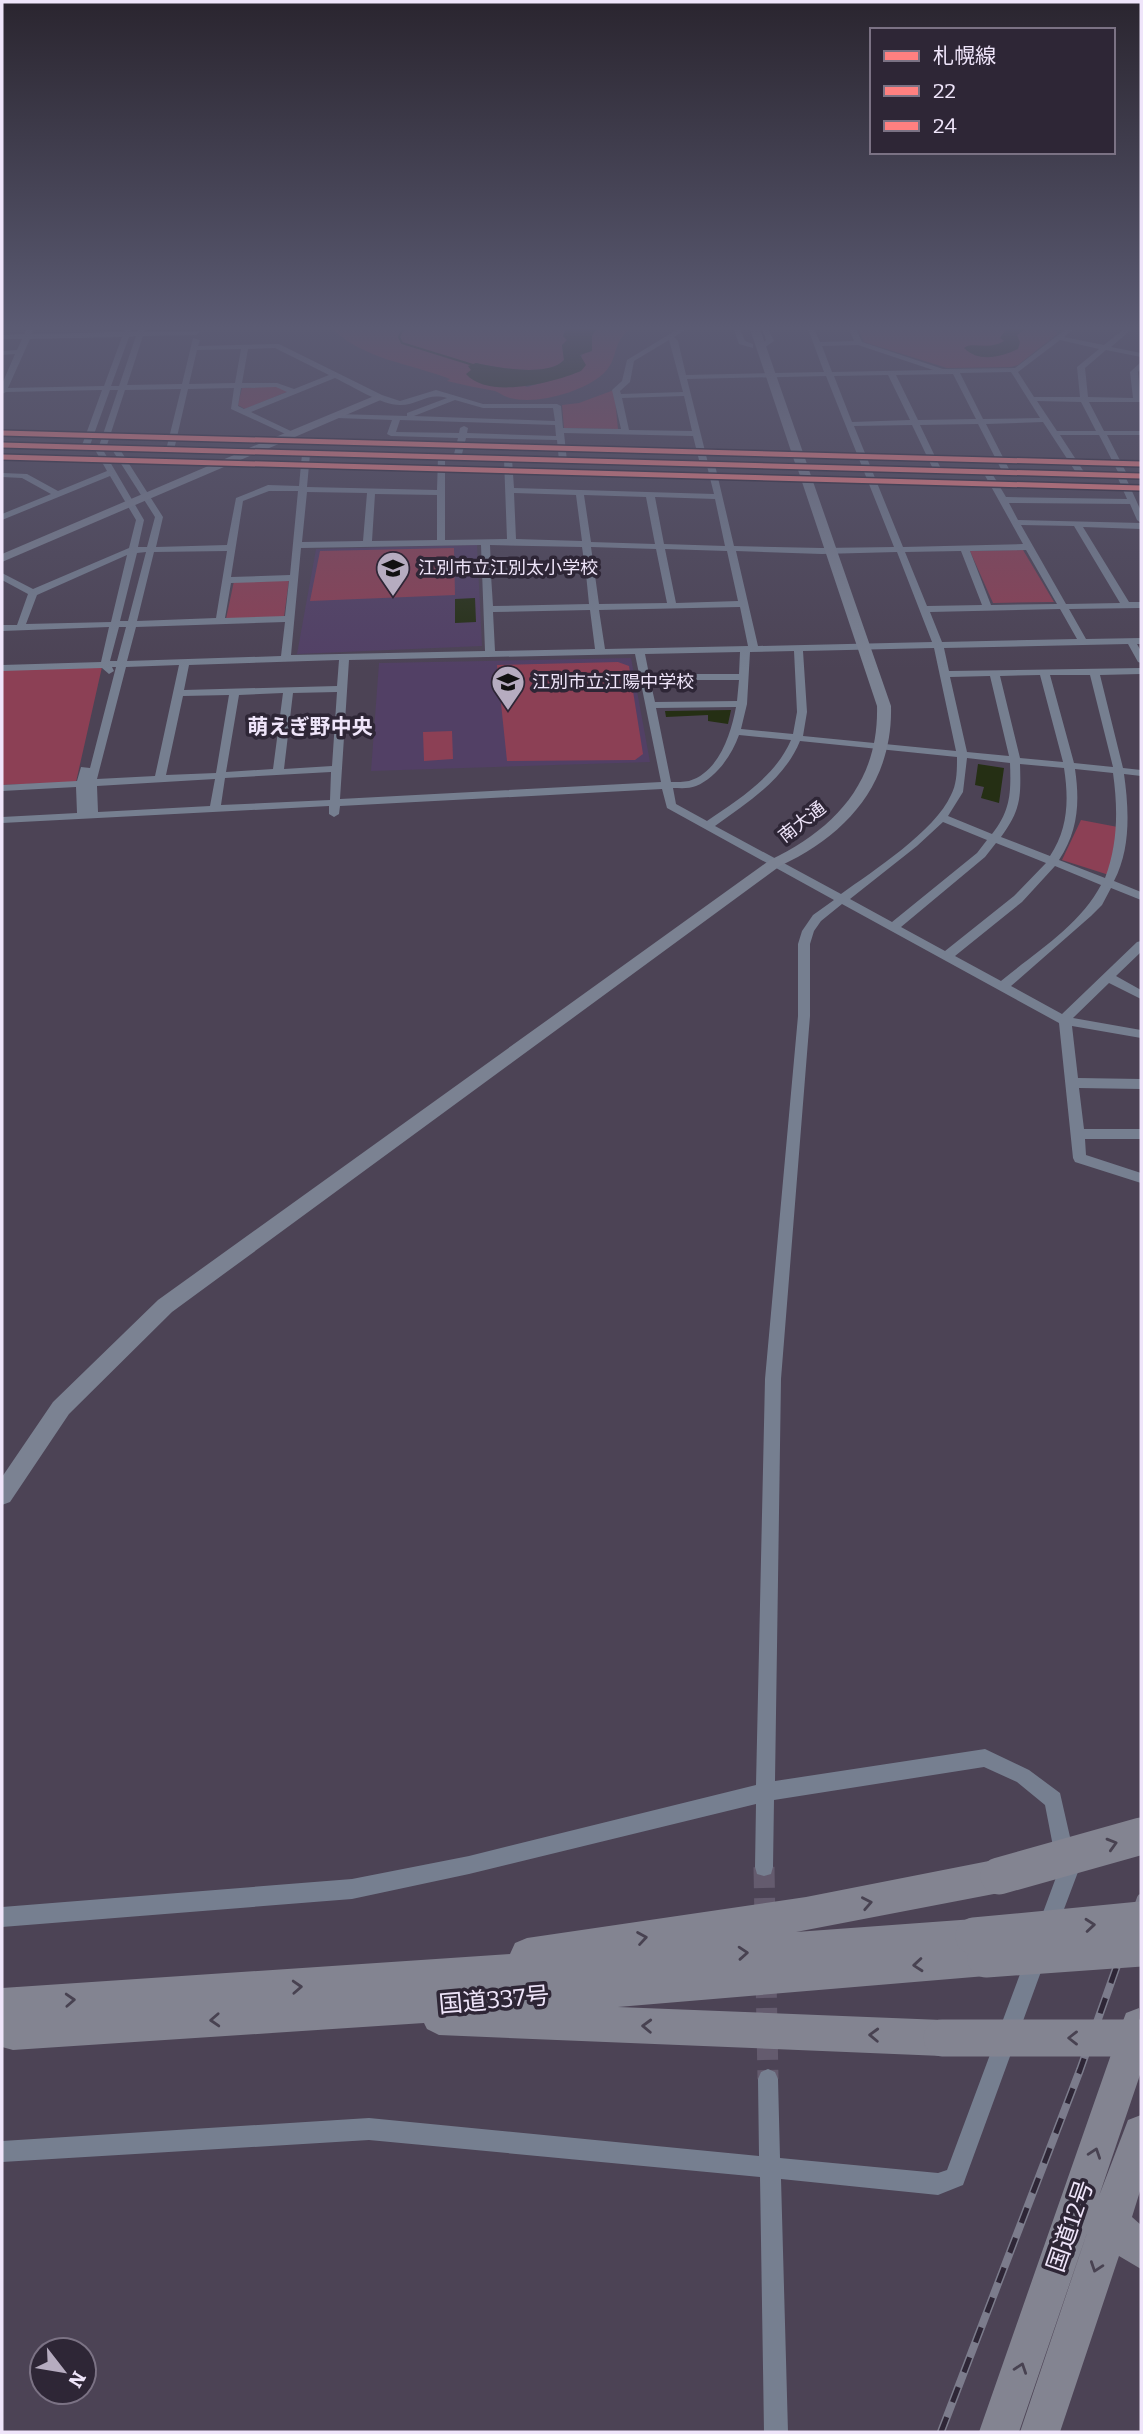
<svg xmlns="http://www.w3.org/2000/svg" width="1143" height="2434" viewBox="0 0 1143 2434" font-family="Bitter,'Noto Sans JP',serif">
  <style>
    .built { fill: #524065 }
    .green { fill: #8c4055 }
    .water { fill: #252f14 }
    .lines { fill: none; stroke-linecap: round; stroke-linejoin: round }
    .stream { stroke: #252f14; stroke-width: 2 }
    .street-tunnel { stroke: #645b6e; stroke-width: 21; stroke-dasharray: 21 10; stroke-linecap: butt }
    .street { fill: #767f90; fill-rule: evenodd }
    .secondary { fill: #7b8292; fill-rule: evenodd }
    .highway { fill: #838491; fill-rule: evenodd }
    .rail-casing { stroke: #7c7c8c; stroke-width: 8 }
    .rail { stroke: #2e2636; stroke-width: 5; stroke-dasharray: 16; stroke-linecap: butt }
    .highway-bridge { stroke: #838491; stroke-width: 37 }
    .bus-1-casing { stroke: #2e2636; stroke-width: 8 }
    .bus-2-casing { stroke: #2e2636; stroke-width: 8 }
    .bus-3-casing { stroke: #2e2636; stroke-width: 8 }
    .bus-1 { stroke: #ff8080; stroke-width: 5 }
    .bus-2 { stroke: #ff8080; stroke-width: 5 }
    .bus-3 { stroke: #ff8080; stroke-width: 5 }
    .oneway { stroke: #484251 }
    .labels { text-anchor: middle; stroke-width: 7; stroke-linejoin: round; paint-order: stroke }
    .far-poi-label { font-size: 18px; fill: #efe5fa; stroke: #2e2636; text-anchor: start }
    .far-street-label { font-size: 18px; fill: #efe5fa; stroke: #2e2636 }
    .far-quarter-label { font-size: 21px; font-weight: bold; fill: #efe5fa; stroke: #2e2636 }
    .near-street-label { font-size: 24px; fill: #efe5fa; stroke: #2e2636 }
  </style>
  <rect width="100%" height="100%" fill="#4c4355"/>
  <path class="built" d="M477,545l5,101 -185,8 19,-105z
    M631,658l19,104 -279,9 8,-108z"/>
  <path class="green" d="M333,329h233l-3,7 5,4 -6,5 2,15c-15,17 -67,8 -88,3l-7,4 58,20 46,-13 22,-45h35c-19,14 -11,31 -27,45 -20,18 -66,31 -93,24 -5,-1 -10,-5 -15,-7 -16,-3 -32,-6 -48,-10l3,-2c-38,-15 -88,-20 -117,-50z
    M858,329h196l3,5 -39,31 -7,2 -64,1 -83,-26z
    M278,386l11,5 -44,18 -7,-4 4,-17z
    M614,390l4,39 -54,-1 -2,-23 17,-2z
    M454,548l1,47 -145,6 10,-50z
    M1023,550l31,52 -61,1 -23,-52z
    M289,580l-5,37 -58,2 8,-38z
    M618,662l11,4 14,88 -8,6 -128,1 -10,-96z
    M102,667l-26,115 -74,3v-115z
    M452,731l1,28 -29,2 -1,-29z
    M1081,820l42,8 -14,47 -47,-15z"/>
  <path class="water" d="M566,329h31l-5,6v16l-12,4 6,10 -5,6c-26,11 -92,29 -115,3l5,-4 -3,-4 8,-3c21,5 73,14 88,-3l-2,-15 5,-5 -4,-4z
    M1006,329h19l-8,6 3,7 -2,7c-17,8 -39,14 -54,-1 9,-7 23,3 40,-7l-4,-3z
    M475,598l1,24 -21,1v-24z
    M731,710l-3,14 -20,-3v-6l-42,2 -1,-6z
    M978,764l26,4 -5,35 -18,-5 3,-11 -9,-2z"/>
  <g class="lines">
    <path class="stream" d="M403,329l-4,8 3,6 71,22"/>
    <path class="street-tunnel" d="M764,1867l1,55
      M766,1977l2,102"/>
    <path class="street" d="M27,329h6l-1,5 91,-2 2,-3h6l-1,3h7l2,-3h6v3l55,-1 -3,4 -54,1 -16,49 55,-1 11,-46 7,2 -2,6 81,-2 103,51 18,6 36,-11 47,14h74l4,2 2,22 58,1 -9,-39 10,-9 5,-21 51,-31h8l-12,8 4,4 8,34 138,-3 -16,-43h6l6,13 34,-1 -5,-12h7l6,13 81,27 72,-1 51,-39h8l-10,8 40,8 20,-16h8l-21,18 30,6v4l-35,-7 -21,18 3,29 45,1 -3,-26 11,-10v6l-3,4 3,30h-52l15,29h37v4h-34l21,41 -2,2 15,33v12l-4,-3 -7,-16 -121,-1 9,17 123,3v6l-58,-2 46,75h12v6l-72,1 17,30 55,-1v6h-4l4,7v12l-3,-1 -10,-18 -184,4 5,23 192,-3v6l-41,1 23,93 18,2v6l-17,-2c5,35 7,75 -10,107l27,11v8l-30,-12 -9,17 -11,11 -80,70 51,28 75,-72 4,-1v11l-25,24 25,14v9l-32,-16 -36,35 68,12v8l-69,-12 6,52 63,1v10l-62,-1 5,41h57v10h-56l1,16 55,18v10l-66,-21 -2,-4 -14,-135 -217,-119 -21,17 -7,10 -4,13v72l-29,363 -6,402 210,-32 44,21 31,23 18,79 -23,61 -7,3 -7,-3 -3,-7 20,-54 -13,-67 -28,-23 -33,-15 -210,33 -1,67 -2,7 -7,2 -7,-2 -2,-7 1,-63 -287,70 -117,25 -350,28v-20l350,-28 117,-23 287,-71 9,-406 33,-363v-72l4,-13 11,-16 21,-15 -167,-92 -5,-19 -322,17 -1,8 -5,3 -5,-3v-8l-327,17v-6l75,-4 -1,-26 -74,4v-6l75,-4 4,-14 9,1 26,-101h-4l2,4 -5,3 -7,-6 -100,3v-6l99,-3 8,-35 -107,4v-6h15l11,-31 -26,-14v-7l31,16 96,-41 7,-28 -26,-44 -108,44v-6l49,-20 -29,-16 -20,-1v-4l25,1 31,17 49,-20 -13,-23 5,-2 19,-56h-8l-21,58 -4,2 -4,-2 21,-58 -96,2 -4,2v-10l13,-30 -13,1v-4l15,-1 5,-11h-20v-4l22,-1zM136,336l-17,50h-8l18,-49zM122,337l-18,49 -96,2 22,-49zM669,340l14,52 -62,2 -1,-3 10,-9 4,-21zM1060,340l39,9 -22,18 3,30h-46l-16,-25zM858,345l75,25 -101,2 -10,-26zM275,348l54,27 -35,14 -17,-6h-35l6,-34zM241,349l-6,34 -46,1 8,-34zM1011,372l29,46 -57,1 -23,-46zM953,374l23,45 -58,1 -22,-45zM888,375l22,45 -58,2 -18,-46zM826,376l68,171 -72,1 -88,-2 -19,-81 -7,-2 -21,-84zM335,378c17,8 46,27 65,27 19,0 27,-13 47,-7l-40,15v3l-70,-2 -4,2 4,2 55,2 -5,14 4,2 67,2 -5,20 4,2 4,-2 5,-20 91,2 2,21 4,2 4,-2 -3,-28 129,3 7,28 7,2 7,28 -200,-6 -2,-29 -4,-2 -4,2 3,80 -62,1v-85l-7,2 -1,33 -130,-3 3,-33 -4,-2 -4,2 -3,32 -31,-1 -32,13 -9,47 -71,2 7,-30 -44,-69 -4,-2 -4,2 44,69 -8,30h-9l6,-27 -41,-70 3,-2 19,-58 56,-1 -15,61 4,2 4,-2 14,-61 46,-1 -3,21 61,28 4,-2 -1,-2 -44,-21zM276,387l11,5 -43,17 -6,-3 3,-18zM684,396l8,35 -63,-1 -7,-32zM455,400l28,8h70l2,13 -141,-5zM1037,401l44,1 15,29h-39zM400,420l155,5 1,11 -89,-3 1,-5 -4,-2 -4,2 -1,5 -63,-1zM1043,422l36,55h3l4,-2 -26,-40h39l20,39 -2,2 10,23 -121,-2 -16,-27h-6l-1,2 40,72 -120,3 -49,-121 58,-1 22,46 4,2 4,-2 -22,-46 58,-1 25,49 4,2 4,-2 -25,-49zM269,491h29l-8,84 -59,2 12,-76zM307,492l60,1 -4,48 -61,1zM514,493l62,2 6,46 -66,-2zM375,494l62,1v45l-65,1zM584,495l62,2 9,47 -64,-2zM655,497l60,2 10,47 -61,-2zM1021,525l53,1 46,77 -54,1zM481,545l4,106 -194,4 10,-107zM490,545l92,2 3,21 -94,1zM591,547l65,2 11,54 -68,1zM665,549l62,2 11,50 -62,2zM1026,550l31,54 -66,1 -21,-54zM227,551l-11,67 -79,3 17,-69zM736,551l86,3 75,-2 35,90 -174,4zM961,551l21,54 -55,1 -22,-54zM146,552l-18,69h-8l17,-68zM127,555l-16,67 -85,2 11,-29zM586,574l3,30 -96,2 -2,-31zM289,581l-4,35 -60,2 6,-35zM740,607l8,39 -143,3 -6,-39zM1060,609l17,30 -135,3 -12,-30zM590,610l5,39 -100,2 -2,-39zM285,622l-4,34 -154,5 9,-34zM119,627h7l-9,34h-7zM934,648l22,103 -153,-15 4,-24 -4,-61zM794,651l3,61 -4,22 -52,-5 6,-25 3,-52zM740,652l-1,22h-90l-4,-20zM635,654l26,128 -321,17 9,-139zM339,660l-2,26 -153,4 5,-25zM179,665l-24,111 -58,3 29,-112zM1040,675l23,87 -43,-4 -20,-82zM1050,675h40l23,92 -39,-4zM990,676l19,80 -42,-4 -17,-75zM650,680h89l-2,21 -82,1zM337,692l-5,74 -48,3 9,-76zM283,693l-10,76 -47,3 13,-77zM229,695l-13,78 -50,2 17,-79zM736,707c-5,27 -17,65 -47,74 -5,1 -12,1 -18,1l-15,-74zM739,735l52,5c-16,37 -52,59 -84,81l-31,-17 -3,-16c7,0 16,1 23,-2 20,-8 36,-31 43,-51zM800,741l157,16c0,13 0,27 -6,38 -16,36 -78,76 -110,99l-126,-68c33,-24 69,-46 85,-85zM967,758l43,5c1,29 1,47 -18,71l-44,-18 15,-24zM1020,764l44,4c5,32 4,61 -14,88l-49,-19c20,-27 20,-40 19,-73zM1075,769l38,4c5,36 5,71 -8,105l-46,-18c19,-29 21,-57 16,-91zM331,772l-1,28 -109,5 4,-27zM215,779l-5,27 -112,6 -1,-26zM943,822l44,18 -10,13 -85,69 -42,-23 67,-53zM996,843l50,20 -32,33 -69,55 -44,-24 84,-70zM1055,866l46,19c-21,40 -65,67 -100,96l-46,-25 67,-54z
      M734,329h6l5,12 8,3v4l-14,-4z
      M762,329h6l6,12 -13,9 -4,-2 9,-8z
      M1036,1948l7,3 3,7 -83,227 -25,10 -157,-16 7,253h-24l-4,-255 -391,-37 -367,22v-21l367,-23 390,38 -1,-77 3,-7 7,-3 7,3 3,7 2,79 158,15 9,-3 79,-212 3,-7z"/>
    <path class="secondary" d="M750,329h10l47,135 334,9v6l-332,-9 82,236c2,77 -44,129 -111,160l-608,446 -103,102 -59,88 -8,3v-28l51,-75 105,-102 612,-440c65,-31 109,-78 107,-154l-79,-236 -546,-15 -250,107v-8l232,-99 -232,-7v-6l247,6 130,-54 5,3 -1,2 -116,50 528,14z"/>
    <path class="highway" d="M999,1859l12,5 5,12 -5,12 -12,5 -203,39 178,-13 12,5 5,12 -3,7 10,4 5,12 -5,12 -12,5 -368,31 324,13 13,5 5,13 -5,13 -13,5 -503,-21 -12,-6 -3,-6 -411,27 -11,-3v-59l508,-34 5,-11 12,-5 279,-41z
      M1139,2008l2,64 -42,124 29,-76 13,-5v73l-9,29 9,8v44l-22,-13 -59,176h-40l68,-202 -69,202h-40l142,-406 5,-13z"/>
    <defs>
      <path id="rail" d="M941,2432l139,-362 61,-172"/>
    </defs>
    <use href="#rail" class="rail-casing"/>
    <use href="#rail" class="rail"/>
    <path class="highway-bridge" d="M999,1876l142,-40
      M974,1936l167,-16
      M986,1959l155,-11
      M942,2038h199"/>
    <defs>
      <path id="bus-1" d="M2,445l1139,31"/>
      <path id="bus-2" d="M2,457l1139,31"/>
      <path id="bus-3" d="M2,433l1139,31"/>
    </defs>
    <use href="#bus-1" class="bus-1-casing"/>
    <use href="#bus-2" class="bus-2-casing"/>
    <use href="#bus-3" class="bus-3-casing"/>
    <use href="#bus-1" class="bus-1"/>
    <use href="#bus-2" class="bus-2"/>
    <use href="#bus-3" class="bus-3"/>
  </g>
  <defs><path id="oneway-chevron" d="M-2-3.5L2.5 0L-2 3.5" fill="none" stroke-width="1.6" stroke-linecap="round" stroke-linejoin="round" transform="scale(1.75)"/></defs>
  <g class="oneway">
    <use href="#oneway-chevron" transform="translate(1112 1844) rotate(-16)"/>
    <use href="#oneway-chevron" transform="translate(867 1903) rotate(-11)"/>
    <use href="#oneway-chevron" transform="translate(1090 1925) rotate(-5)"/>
    <use href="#oneway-chevron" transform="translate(642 1938) rotate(-9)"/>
    <use href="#oneway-chevron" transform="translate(743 1953) rotate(-4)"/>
    <use href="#oneway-chevron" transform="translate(918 1965) rotate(175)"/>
    <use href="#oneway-chevron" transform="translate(297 1987) rotate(-3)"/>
    <use href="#oneway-chevron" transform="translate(70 2000) rotate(-3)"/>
    <use href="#oneway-chevron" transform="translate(215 2020) rotate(177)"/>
    <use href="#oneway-chevron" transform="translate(647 2026) rotate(-178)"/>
    <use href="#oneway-chevron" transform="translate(874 2035) rotate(-178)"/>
    <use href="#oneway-chevron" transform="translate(1073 2038) rotate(-180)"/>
    <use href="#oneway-chevron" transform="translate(1095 2153) rotate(-71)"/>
    <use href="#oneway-chevron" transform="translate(1096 2267) rotate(109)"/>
    <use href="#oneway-chevron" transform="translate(1021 2368) rotate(-71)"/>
  </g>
  <linearGradient id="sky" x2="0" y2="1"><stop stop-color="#2a252f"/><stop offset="0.49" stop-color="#5b5b73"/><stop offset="1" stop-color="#5b5b73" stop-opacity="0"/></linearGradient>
  <rect width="1143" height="669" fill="url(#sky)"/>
  <defs>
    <symbol id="school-pin" viewBox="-11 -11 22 30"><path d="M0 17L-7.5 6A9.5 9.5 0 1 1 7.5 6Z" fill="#b6acc0" stroke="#2e2636"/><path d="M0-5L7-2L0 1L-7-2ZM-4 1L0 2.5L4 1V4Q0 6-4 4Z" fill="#111"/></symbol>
  </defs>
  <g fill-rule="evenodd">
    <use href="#school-pin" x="374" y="549" width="38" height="52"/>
    <use href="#school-pin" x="489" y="663" width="38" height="52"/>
  </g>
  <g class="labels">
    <g class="far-poi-label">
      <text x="418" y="574">江別市立江別太小学校</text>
      <text x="532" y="688">江別市立江陽中学校</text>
    </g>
    <g class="far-street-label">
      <text transform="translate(802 822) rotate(-38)" y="6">南大通</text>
    </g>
    <g class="far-quarter-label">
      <text x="310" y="734">萌えぎ野中央</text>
    </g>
    <g class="near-street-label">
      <text transform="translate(494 2000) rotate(-5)" y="8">国道337号</text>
      <text transform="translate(1070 2226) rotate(-71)" y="8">国道12号</text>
    </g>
  </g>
  <rect width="1143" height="2434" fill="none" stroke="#efe5fa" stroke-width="7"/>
  <rect x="870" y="28" width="245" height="126" fill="#2e2636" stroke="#7b7284" stroke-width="2"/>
  <rect x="884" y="51" width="35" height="10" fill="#ff8080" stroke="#7b7284" stroke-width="2"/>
  <text x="933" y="63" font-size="21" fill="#efe5fa">札幌線</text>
  <rect x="884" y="86" width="35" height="10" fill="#ff8080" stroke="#7b7284" stroke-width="2"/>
  <text x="933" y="98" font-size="21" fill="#efe5fa">22</text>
  <rect x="884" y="121" width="35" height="10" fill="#ff8080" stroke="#7b7284" stroke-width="2"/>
  <text x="933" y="133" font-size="21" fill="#efe5fa">24</text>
  <g transform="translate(63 2371) rotate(121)"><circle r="33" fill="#2e2636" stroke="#7b7284" stroke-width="2"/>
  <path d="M0-5L12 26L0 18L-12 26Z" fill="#b6acc0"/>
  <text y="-10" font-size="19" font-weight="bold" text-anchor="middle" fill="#efe5fa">N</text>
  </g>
</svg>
